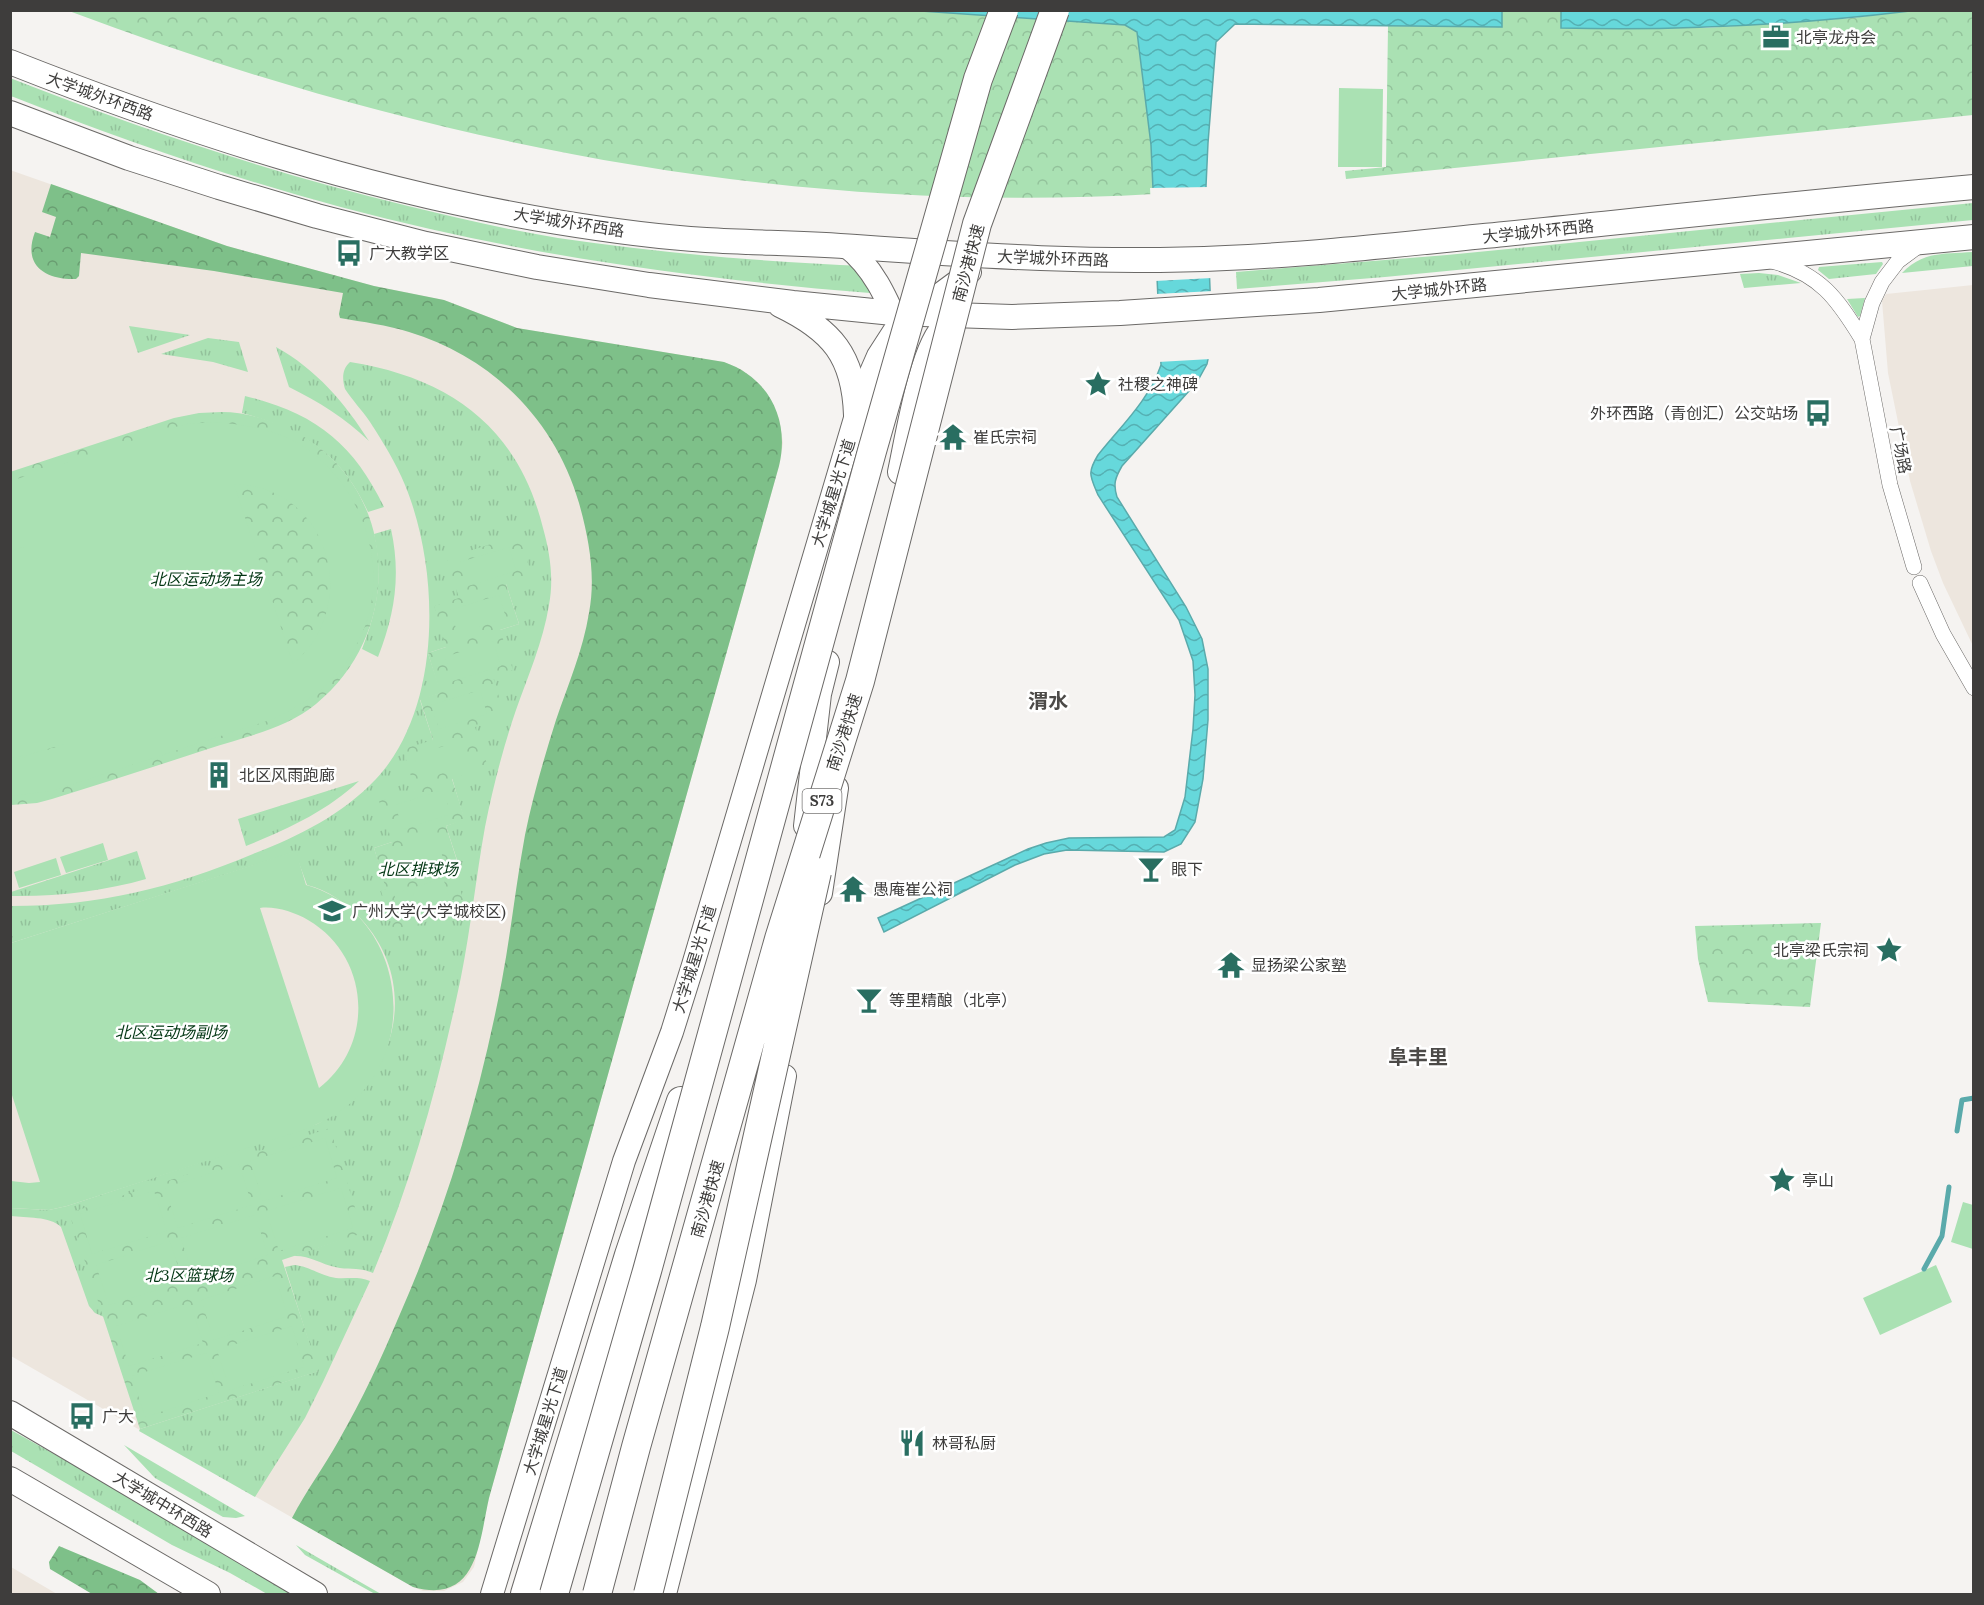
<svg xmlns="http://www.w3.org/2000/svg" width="1984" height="1605" viewBox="0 0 1984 1605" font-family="Lora,'Noto Sans SC',serif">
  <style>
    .built { fill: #ede6de }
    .grass { fill: url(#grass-tufts); fill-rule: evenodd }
    .forest { fill: url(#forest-crowns) }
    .park { fill: url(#park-crowns) }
    .pitch { fill: #aae1b3; fill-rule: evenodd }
    .water { fill: url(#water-waves); stroke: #5aaaab; stroke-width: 1.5 }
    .pier { fill: #f5f3f1 }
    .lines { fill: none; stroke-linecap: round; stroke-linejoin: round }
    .stream { stroke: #5aaaab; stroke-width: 5 }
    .street-casing { stroke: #6b6967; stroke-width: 16 }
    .secondary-casing { stroke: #6b6967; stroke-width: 24 }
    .primary-casing { stroke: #6b6967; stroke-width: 26 }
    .highway-casing { stroke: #6b6967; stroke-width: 30 }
    .street { stroke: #fff; stroke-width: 15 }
    .secondary { stroke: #fff; stroke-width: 22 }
    .primary { stroke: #fff; stroke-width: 24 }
    .highway { stroke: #fff; stroke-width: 28 }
    .highway-bridge-casing { stroke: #6b6967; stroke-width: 30; stroke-linecap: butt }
    .highway-bridge { stroke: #fff; stroke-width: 28 }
    .labels { text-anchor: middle; stroke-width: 5; stroke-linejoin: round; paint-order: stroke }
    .shield { fill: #fff; stroke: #787776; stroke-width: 1.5 }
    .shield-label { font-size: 15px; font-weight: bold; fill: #3e3d3c }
    .poi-label { font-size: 16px; fill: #3e3d3c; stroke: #fff; text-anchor: start }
    .street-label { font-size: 16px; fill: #3e3d3c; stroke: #fff }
    .park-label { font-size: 16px; font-style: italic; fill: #013512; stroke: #fff }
    .quarter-label { font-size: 20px; font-weight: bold; fill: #4c4a48; stroke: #fff }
  </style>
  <defs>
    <pattern id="grass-tufts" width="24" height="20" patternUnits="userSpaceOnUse" patternTransform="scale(1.5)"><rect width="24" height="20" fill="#aae1b3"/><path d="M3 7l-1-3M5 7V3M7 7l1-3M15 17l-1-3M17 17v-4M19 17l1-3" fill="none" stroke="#93c29b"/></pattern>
    <pattern id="forest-crowns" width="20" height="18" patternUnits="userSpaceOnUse" patternTransform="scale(1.5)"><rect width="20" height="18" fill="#7ec089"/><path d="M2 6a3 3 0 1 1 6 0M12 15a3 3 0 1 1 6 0" fill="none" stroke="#699d71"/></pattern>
    <pattern id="park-crowns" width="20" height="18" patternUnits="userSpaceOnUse" patternTransform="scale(1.5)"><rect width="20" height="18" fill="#aae1b3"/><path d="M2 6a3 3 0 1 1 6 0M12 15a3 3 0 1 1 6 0" fill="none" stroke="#93c29b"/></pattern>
    <pattern id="water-waves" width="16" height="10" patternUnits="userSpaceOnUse" patternTransform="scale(1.5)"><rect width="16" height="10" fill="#66d8db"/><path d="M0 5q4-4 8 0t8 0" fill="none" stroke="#55b0b3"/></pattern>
  </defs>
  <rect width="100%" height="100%" fill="#f5f3f1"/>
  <path class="built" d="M10,170l217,76 147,40 70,14 73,28 207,34 18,8 18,15 7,9 12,24 4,25 -4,23 -290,1032 -15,69 -11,15 -19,9h-21l-10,-4 -402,-231z
    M1973,285h1l-1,361 -30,-63 -12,-32 -21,-70 -22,-108 -6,-72 4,-7z
    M11,1567l46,27h-46z"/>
  <path class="grass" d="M10,78c130,51 262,95 398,128 49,12 100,24 150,32 102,15 205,24 308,28l4,27c-148,-12 -295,-31 -440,-64 -143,-32 -283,-79 -419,-133z
    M1973,203v17l-588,57 -148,12 -1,-17 211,-17z
    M1973,252v14l-71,7c21,-22 43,-19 71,-21z
    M1882,262l1,2 -7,10 -47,5 -11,-9 1,-3z
    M1759,273l19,2 23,8 -57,5 -4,-14z
    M1865,298l-5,18 -2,1 -11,-18z
    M129,326l61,9 -52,18z
    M208,338l31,4 9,30 -35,-10 -52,-8z
    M276,347c40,22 69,56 93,94 -24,-23 -50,-39 -80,-54z
    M350,362c100,16 168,65 193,166 7,25 11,51 6,77 -6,37 -21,71 -33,105 -13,38 -23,77 -31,117 -9,50 -14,100 -24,150 -21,101 -48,201 -88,296 -17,-7 -24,-2 -38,-6 -14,-3 -26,-12 -42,-11l70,-24 -293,-19 34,104 -9,-4 -6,-7 -28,-79c-11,-11 -35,-9 -50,-11l-1,-8 39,2 18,-4 250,-82c78,-39 106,-138 44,-205 -15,-16 -33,-29 -54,-34l-12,-33 -284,91v-37c88,0 160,-18 242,-52 46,-18 89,-39 123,-75 67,-72 64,-209 29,-294 -9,-22 -22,-43 -35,-63 -8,-12 -18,-22 -25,-33 -3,-10 -3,-20 5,-27zM506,584l13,40 -19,6 -7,46 -18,51 -23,51 12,41 -18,7 13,40 -78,25 6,-2 -13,-41 18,-6 23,-52 18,-50 -13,-40 21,-7 -13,-40 18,-6 14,-49z
    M245,396c70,17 108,47 139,111l-16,5c-26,-58 -66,-83 -126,-99z
    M391,529c10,46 4,85 -13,128l-16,-8c16,-41 21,-72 12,-115z
    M359,781c-32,30 -73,49 -113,65l-8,-27z
    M137,851l9,28c-41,12 -92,18 -135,17v-4z
    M294,1265c15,1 27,11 42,13 12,1 22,-2 34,3l-47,101 -18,36 -50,79 -116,-66 1,-2 178,-58 -33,-104z
    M11,1430l61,34 224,130h-29l-37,-21 -58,-28 -161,-94z
    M124,1445l121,71 -9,2 -13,-1 -68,-39z
    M296,1545l85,49h-6l-70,-39z"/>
  <path class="forest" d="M51,184l176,62 147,40 70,14 73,28 207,34c46,16 66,59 55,104l-290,1032c-10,44 -11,107 -76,89l-121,-69c14,-27 32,-51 47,-78 23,-40 43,-83 61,-126 47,-107 80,-219 102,-334 9,-48 14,-97 23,-145 8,-39 19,-77 31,-115 12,-35 27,-70 33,-107 7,-37 0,-74 -10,-110 -24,-83 -87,-146 -170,-171 -22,-7 -46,-10 -69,-14l-1,-4 4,-21 -129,-22 -133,-18 -2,23 -3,3c-30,1 -54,-13 -41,-47l15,5 6,-20 -14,-5z
    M59,1546l81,34 19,14h-67l-42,-25 -1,-7z"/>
  <path class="park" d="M921,10l204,15 12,7 14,113 3,49c-370,22 -741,-53 -1085,-183z
    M1502,10l59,1v17h144l147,-10 58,-8 63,1v104l-627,64 -1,-8 41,-4 2,-141 113,1z
    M222,412c21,0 42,6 61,14 115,50 127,201 33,278 -30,25 -72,33 -108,45 -52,17 -104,34 -156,50l-15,4 -26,2 -1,-333 164,-54 25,-5z
    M519,535l13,41 -26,8 13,40 -19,6 13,40 -20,7 12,40 -30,10 13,40 -36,12 13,41 -19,6 13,41 -5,2 12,40 -72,23 -13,-41 5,-2 -12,-41 18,-6 -13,-41 36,-11 -12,-41 30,-9 -13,-41 20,-6 -12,-40 18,-6 -12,-41 25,-8 -12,-40z
    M1821,923l-11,84 -102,-5 -10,-43 -3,-33z
    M330,1128l33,105 -81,27 37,111 -179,58 -71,-216z"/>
  <path class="pitch" d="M1339,88l44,1 -1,78h-44z
    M214,422c27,2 52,6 76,17 62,31 96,108 79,175 -4,15 -11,29 -19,42 -17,29 -47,49 -77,63l-221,72 -41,5v-36l15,-3 42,-14 -41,12 -16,3v-206l13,-5 -13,3v-69l156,-52 20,-5zM234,484c95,2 129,121 59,180z
    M509,547l7,24 -48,15 -8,-24z
    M499,595l7,23 -48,16 -8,-24z
    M493,641l8,25 -48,15 -8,-24z
    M480,690l7,24 -48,15 -8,-24z
    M462,740l8,24 -48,16 -8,-24z
    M443,790l8,24 -48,15 -8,-24z
    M436,837l8,24 -49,16 -7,-24z
    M103,843l5,17 -42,13 -6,-16z
    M296,851l10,34c84,23 113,131 63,199 -16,21 -38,35 -63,45l-239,77 -18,4 -38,-2v-27l18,2 11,-1 -29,-90v-149zM260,908c15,-2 34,4 48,12 62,36 68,124 11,168z
    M56,858l5,17 -42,13 -5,-16z
    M443,878l8,24 -49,16 -8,-24z
    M325,1138l12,40 -74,23 -13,-40z
    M239,1164l13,41 -74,23 -13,-40z
    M341,1188l12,40 -74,23 -13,-40z
    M154,1191l13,40 -75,23 -12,-40z
    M1963,1202l10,3v44l-22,-7z
    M255,1215l13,40 -74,24 -13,-41z
    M170,1241l13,41 -74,23 -13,-40z
    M1936,1265l16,37 -72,33 -17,-37z
    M275,1276l13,40 -74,24 -13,-40z
    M190,1303l13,40 -74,23 -13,-40z
    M292,1326l12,41 -74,23 -13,-40z
    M206,1353l13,40 -74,24 -13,-41z"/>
  <path class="water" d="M921,11h581v16l-267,-3 -19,18 -8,101 -2,43 6,154 -5,24 -10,18 -75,84c-7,12 -9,18 -5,31l69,110 16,32 6,30v51l-5,59 -8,43 -14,22 -17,8 -97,-2 -23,4 -29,11 -131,67 -6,-14 150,-69 18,-6 23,-5 95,-1 11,-7 10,-33 8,-68 2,-34 -2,-34 -14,-41 -81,-125c-8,-19 -11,-22 0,-40 23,-29 51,-55 63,-90l-10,-220 -14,-113 -12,-7z
    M1561,11v-1l349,1c-116,14 -232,20 -349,17z"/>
  <path class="pier" d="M1209,187l3,91 -57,3 -5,-93z
    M1213,291l2,49 -4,19 -53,3 -2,-68z"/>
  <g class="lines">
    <path class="stream" d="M1957,1131l5,-31 12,-2
      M1924,1269l18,-33 7,-49"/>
    <defs>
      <path id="street" d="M1772,261c48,13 65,37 90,78
        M1914,567l-24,-82 -28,-146 10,-36 10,-21 16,-21 23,-17
        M1920,583l23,51 31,54"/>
      <path id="secondary" d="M846,246c27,21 40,51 53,81
        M805,826l15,-132 8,-32
        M492,1594l132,-433 48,-129 21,-67 171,-577 14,-32 20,-31 72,-53
        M665,1594l80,-314 40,-204"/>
      <path id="primary" d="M10,62c177,70 360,129 547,160 49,8 100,15 149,18 50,3 100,3 150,7 124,9 246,17 370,11 93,-4 186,-15 279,-24 156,-16 312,-33 469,-47
        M10,113l119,45 90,29 98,29 109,28 111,23 112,18 144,18 100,10 119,4 108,-4 199,-13 655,-63
        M780,305c52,25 74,51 76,110
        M900,472c7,-32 22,-127 45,-146
        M820,893l16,-105
        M10,1413l305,181
        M10,1479l198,115"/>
      <path id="highway" d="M525,1594l104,-339 52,-154"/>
    </defs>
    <use href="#street" class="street-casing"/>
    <use href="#secondary" class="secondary-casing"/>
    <use href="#primary" class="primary-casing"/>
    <use href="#highway" class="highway-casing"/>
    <use href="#street" class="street"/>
    <use href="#secondary" class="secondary"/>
    <use href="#primary" class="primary"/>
    <use href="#highway" class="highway"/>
    <defs>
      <path id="highway-bridge" d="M554,1594l93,-323 225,-820 106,-372 26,-69
        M597,1594l39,-147 143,-508 81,-258 117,-457 78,-214
        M648,1594l67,-267 102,-455"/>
    </defs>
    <use href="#highway-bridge" class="highway-bridge-casing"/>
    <use href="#highway-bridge" class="highway-bridge"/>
  </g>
  <defs>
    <symbol id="office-bare" viewBox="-9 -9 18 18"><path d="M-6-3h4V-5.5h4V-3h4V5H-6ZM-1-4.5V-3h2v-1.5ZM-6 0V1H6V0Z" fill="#296e61" stroke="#fff" stroke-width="2.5" paint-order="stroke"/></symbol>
    <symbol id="bus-bare" viewBox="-9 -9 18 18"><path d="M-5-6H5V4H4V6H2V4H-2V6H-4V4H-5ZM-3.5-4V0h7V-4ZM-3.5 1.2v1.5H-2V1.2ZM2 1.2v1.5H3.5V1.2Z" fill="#296e61" stroke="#fff" stroke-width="2.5" paint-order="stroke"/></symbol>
    <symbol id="sight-bare" viewBox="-9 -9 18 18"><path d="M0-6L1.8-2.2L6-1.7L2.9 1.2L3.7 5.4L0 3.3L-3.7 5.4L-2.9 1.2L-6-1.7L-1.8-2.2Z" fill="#296e61" stroke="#fff" stroke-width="2.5" paint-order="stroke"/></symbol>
    <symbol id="temple-bare" viewBox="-9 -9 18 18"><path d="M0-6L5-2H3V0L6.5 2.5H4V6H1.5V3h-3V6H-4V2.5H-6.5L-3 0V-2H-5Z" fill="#296e61" stroke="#fff" stroke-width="2.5" paint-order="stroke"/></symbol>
    <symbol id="building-bare" viewBox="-9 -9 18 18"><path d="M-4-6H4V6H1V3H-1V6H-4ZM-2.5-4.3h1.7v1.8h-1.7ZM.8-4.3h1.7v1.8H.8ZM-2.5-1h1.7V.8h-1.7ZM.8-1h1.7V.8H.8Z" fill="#296e61" stroke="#fff" stroke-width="2.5" paint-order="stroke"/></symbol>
    <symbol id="bar-bare" viewBox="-9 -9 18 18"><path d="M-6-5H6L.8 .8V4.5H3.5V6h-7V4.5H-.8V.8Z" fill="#296e61" stroke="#fff" stroke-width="2.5" paint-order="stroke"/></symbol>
    <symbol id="university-bare" viewBox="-9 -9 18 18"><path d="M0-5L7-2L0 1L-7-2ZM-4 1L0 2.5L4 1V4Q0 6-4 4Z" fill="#296e61" stroke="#fff" stroke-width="2.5" paint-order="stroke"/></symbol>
    <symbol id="restaurant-bare" viewBox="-9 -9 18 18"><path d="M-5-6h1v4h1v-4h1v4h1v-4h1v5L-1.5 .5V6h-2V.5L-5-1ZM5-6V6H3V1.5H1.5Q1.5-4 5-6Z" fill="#296e61" stroke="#fff" stroke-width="2.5" paint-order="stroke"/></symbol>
  </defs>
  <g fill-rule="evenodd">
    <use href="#office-bare" x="1757" y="18" width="38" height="38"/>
    <use href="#bus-bare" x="330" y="234" width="38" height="38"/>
    <use href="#sight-bare" x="1079" y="365" width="38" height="38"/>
    <use href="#bus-bare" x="1799" y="394" width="38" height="38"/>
    <use href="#temple-bare" x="934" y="418" width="38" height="38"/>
    <use href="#building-bare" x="200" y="756" width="38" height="38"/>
    <use href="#bar-bare" x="1132" y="850" width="38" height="38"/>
    <use href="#temple-bare" x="834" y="870" width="38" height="38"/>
    <use href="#university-bare" x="313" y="892" width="38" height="38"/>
    <use href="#sight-bare" x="1870" y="931" width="38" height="38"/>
    <use href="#temple-bare" x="1212" y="946" width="38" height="38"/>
    <use href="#bar-bare" x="850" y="981" width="38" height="38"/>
    <use href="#sight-bare" x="1763" y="1161" width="38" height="38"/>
    <use href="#bus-bare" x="63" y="1397" width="38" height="38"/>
    <use href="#restaurant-bare" x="893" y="1424" width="38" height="38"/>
  </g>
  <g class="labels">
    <rect class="shield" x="802.5" y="789" width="39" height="24" rx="4.5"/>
    <g class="shield-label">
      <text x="822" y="806">S73</text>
    </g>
    <g class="poi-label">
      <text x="1796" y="43">北亭龙舟会</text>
      <text x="369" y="259">广大教学区</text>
      <text x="1118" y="390">社稷之神碑</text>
      <text x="1798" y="419" text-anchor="end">外环西路（青创汇）公交站场</text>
      <text x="973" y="443">崔氏宗祠</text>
      <text x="239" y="781">北区风雨跑廊</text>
      <text x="1171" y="875">眼下</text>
      <text x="873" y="895">愚庵崔公祠</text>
      <text x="352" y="917">广州大学(大学城校区)</text>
      <text x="1869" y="956" text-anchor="end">北亭梁氏宗祠</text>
      <text x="1251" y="971">显扬梁公家塾</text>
      <text x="889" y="1006">等里精酿（北亭）</text>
      <text x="1802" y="1186">亭山</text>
      <text x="102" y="1422">广大</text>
      <text x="932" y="1449">林哥私厨</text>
    </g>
    <g class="street-label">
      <text transform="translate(100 96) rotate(20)" y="6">大学城外环西路</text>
      <text transform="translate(569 222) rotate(9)" y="6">大学城外环西路</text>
      <text transform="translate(1538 231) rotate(-6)" y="6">大学城外环西路</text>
      <text transform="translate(1053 258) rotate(2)" y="6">大学城外环西路</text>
      <text transform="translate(968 263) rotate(-75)" y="6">南沙港快速</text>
      <text transform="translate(1439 289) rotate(-6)" y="6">大学城外环路</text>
      <text transform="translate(1901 450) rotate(78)" y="6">广场路</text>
      <text transform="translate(833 493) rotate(-73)" y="6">大学城星光下道</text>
      <text transform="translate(844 732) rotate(-72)" y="6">南沙港快速</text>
      <text transform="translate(694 959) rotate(-73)" y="6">大学城星光下道</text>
      <text transform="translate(707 1199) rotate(-74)" y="6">南沙港快速</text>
      <text transform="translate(545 1421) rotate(-73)" y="6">大学城星光下道</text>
      <text transform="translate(163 1504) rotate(31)" y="6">大学城中环西路</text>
    </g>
    <g class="park-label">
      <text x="206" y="585">北区运动场主场</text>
      <text x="418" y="875">北区排球场</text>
      <text x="171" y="1038">北区运动场副场</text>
      <text x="189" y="1281">北3区篮球场</text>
    </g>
    <g class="quarter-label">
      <text x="1048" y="708">渭水</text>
      <text x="1418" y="1064">阜丰里</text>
    </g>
  </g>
  <rect width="1984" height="1605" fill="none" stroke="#3e3d3c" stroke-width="24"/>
</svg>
